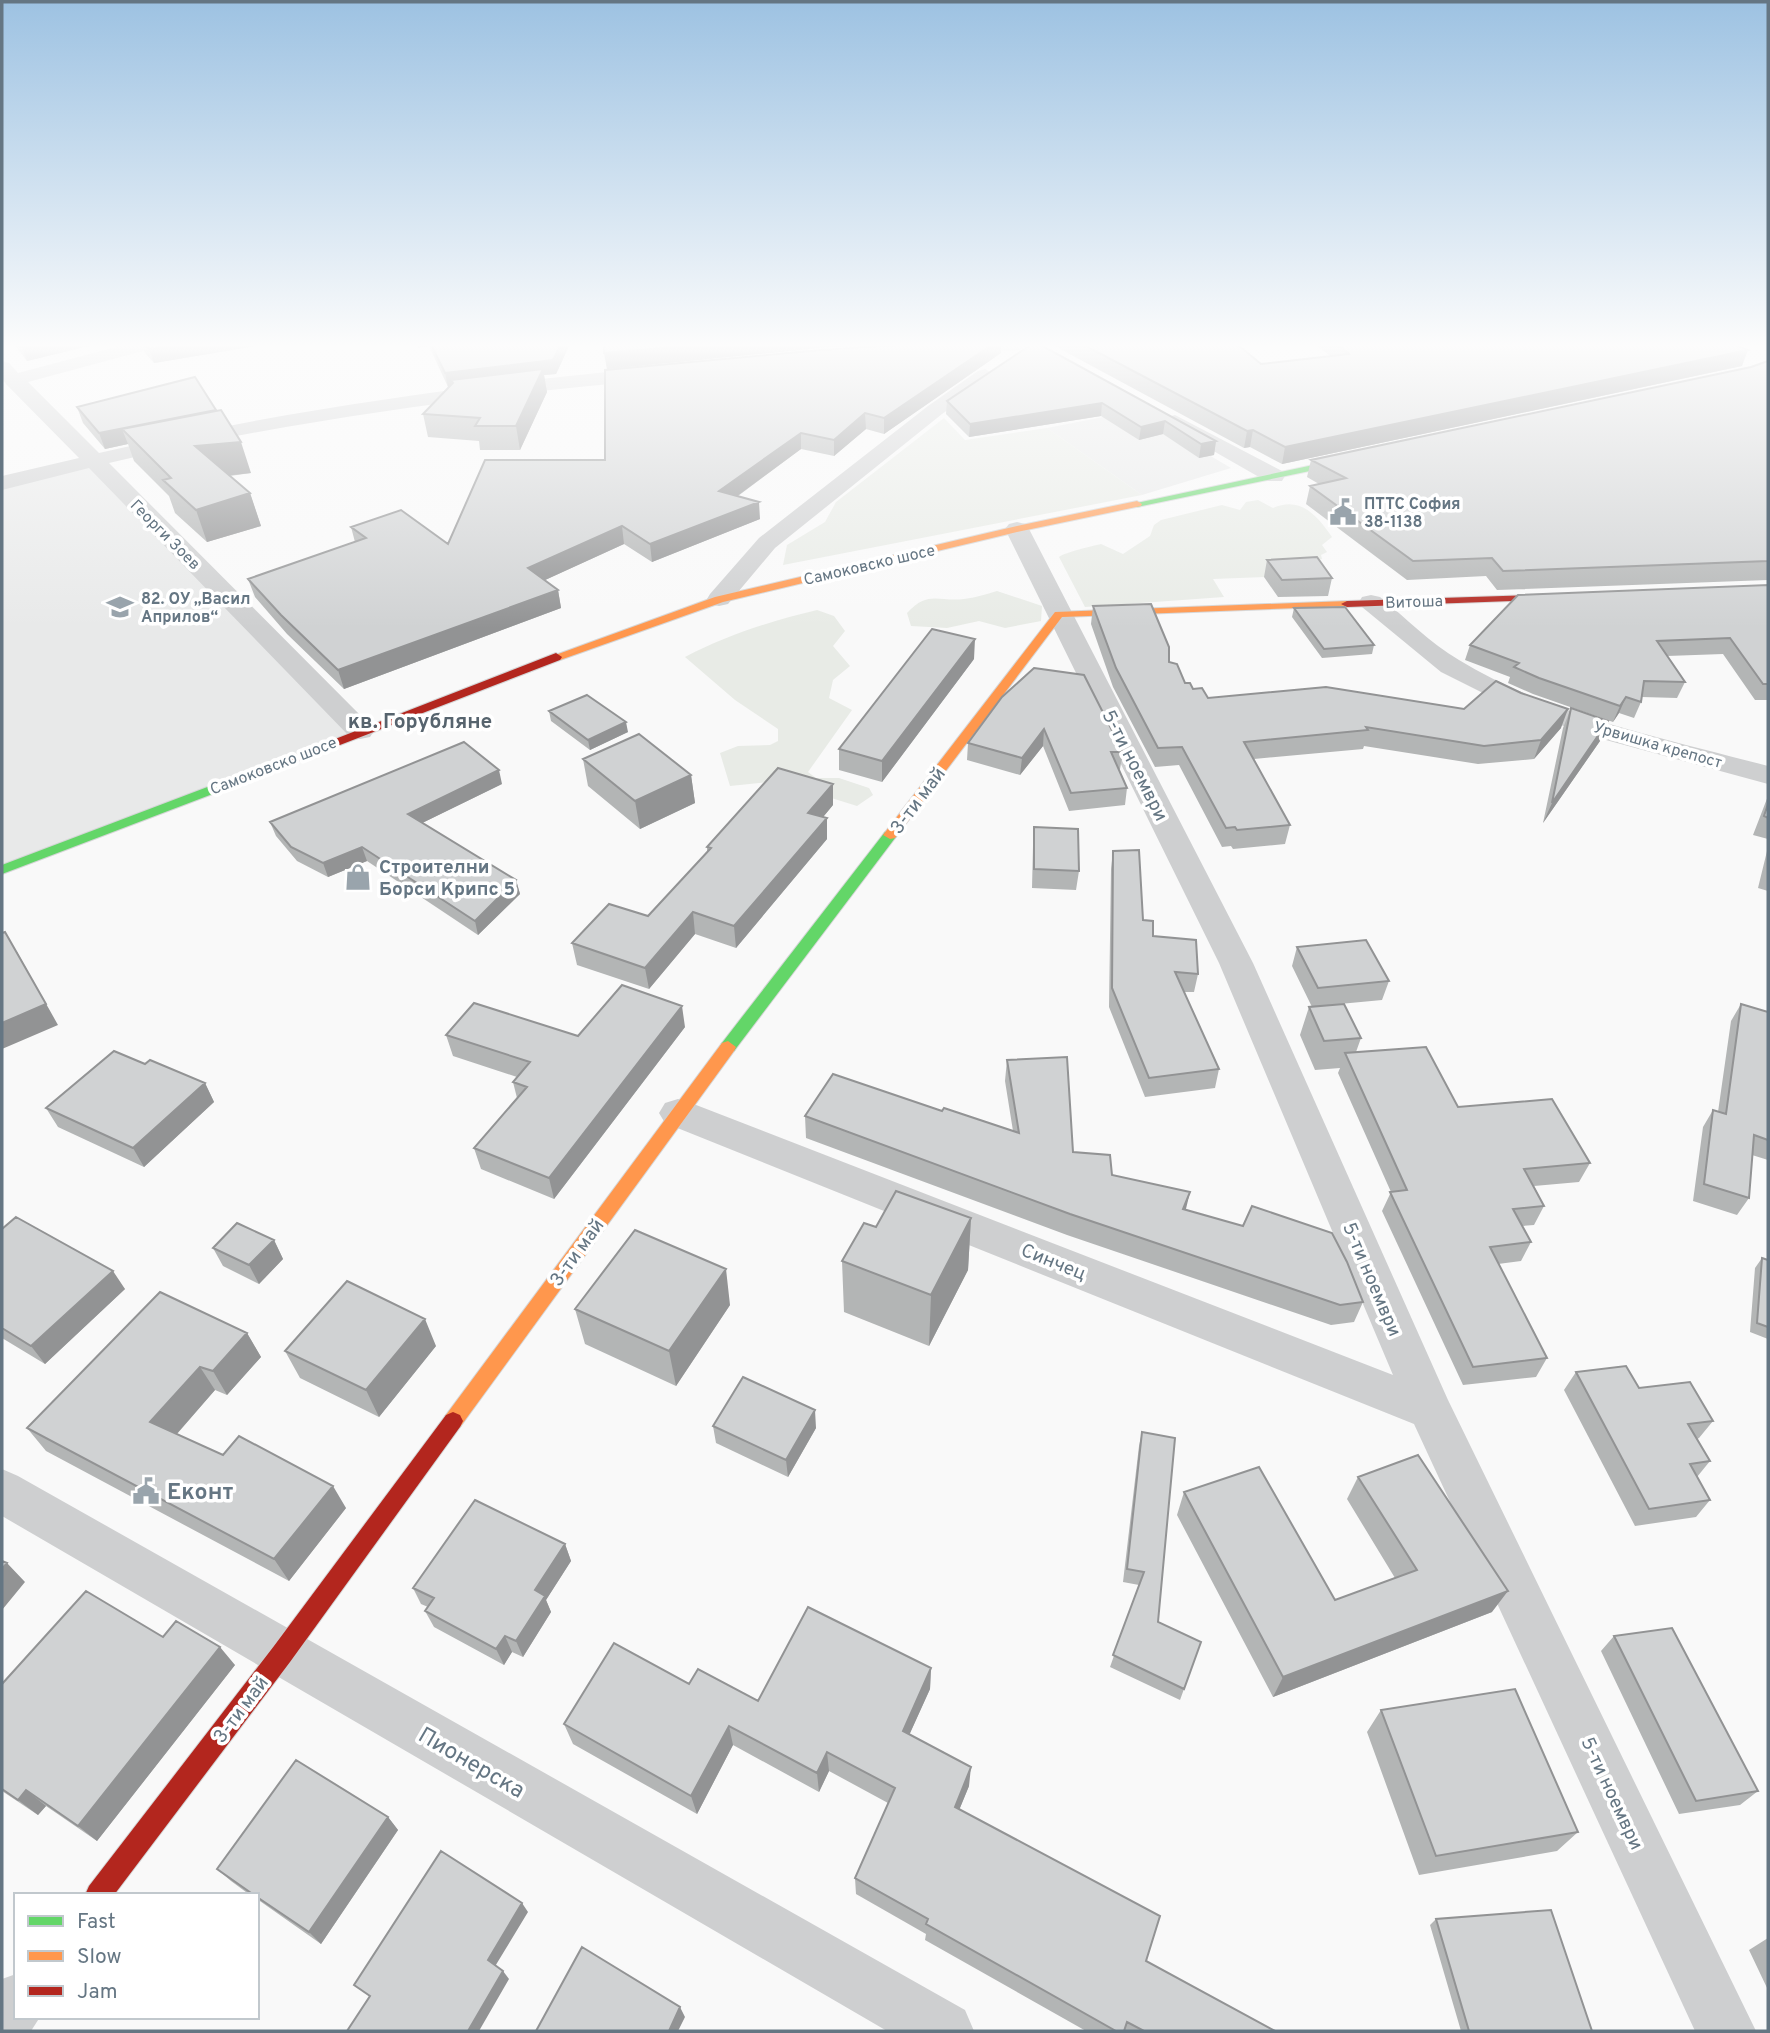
<svg xmlns="http://www.w3.org/2000/svg" width="1770" height="2033" viewBox="0 0 1770 2033" font-family="Overpass,sans-serif">
  <style>
    .built { fill: #e8e9e9 }
    .green { fill: #e8ebe6 }
    .lines { fill: none; stroke-linecap: round; stroke-linejoin: round }
    .fast-casing { stroke: #d5d6d7; stroke-width: 2 }
    .slow-casing { stroke: #d5d6d7; stroke-width: 2 }
    .jam-casing { stroke: #d5d6d7; stroke-width: 2 }
    .street { fill: #cecfd0; fill-rule: evenodd }
    .fast { fill: #63d668; fill-rule: evenodd }
    .slow { fill: #ff974d; fill-rule: evenodd }
    .jam { fill: #b3261e; fill-rule: evenodd }
    .wall { fill: #b3b5b5 }
    .shaded-wall { fill: #929394 }
    .building { fill: #d0d2d3; stroke: #929394; stroke-width: 2 }
    .labels { text-anchor: middle; stroke-width: 7; stroke-linejoin: round; paint-order: stroke }
    .far-poi-label { font-size: 16px; font-weight: bold; fill: #657683; stroke: #fff; text-anchor: start }
    .far-street-label { font-size: 16px; fill: #657683; stroke: #fff }
    .street-label { font-size: 19px; fill: #657683; stroke: #fff }
    .poi-label { font-size: 19px; font-weight: bold; fill: #657683; stroke: #fff; text-anchor: start }
    .far-district-label { font-size: 21px; font-weight: bold; fill: #57646e; stroke: #fff }
    .near-poi-label { font-size: 23px; font-weight: bold; fill: #657683; stroke: #fff; text-anchor: start }
    .near-street-label { font-size: 23px; fill: #657683; stroke: #fff }
  </style>
  <rect width="100%" height="100%" fill="#f9f9f9"/>
  <path class="built" d="M1134,411l97,57 -89,27 -95,-67z
    M93,460l267,271 -358,139v-387z"/>
  <path class="green" d="M944,418l21,22 82,-12 95,67 -359,70 4,-20 38,-23 11,-20z
    M1258,500l15,8c27,-12 44,7 59,29l-10,8 5,7 -6,3 1,4 -9,2 8,14 -108,4 11,18 -139,10 -26,-50c7,-5 33,-11 42,-13l22,10 27,-18 4,-11 7,-5 61,-15 18,5 6,-8z
    M997,591l45,15 -1,15 -36,7 -26,-7 -32,7 -36,-2 -4,-13c21,-23 31,-11 57,-14 11,-1 22,-5 33,-8z
    M817,610l17,6 11,15 -12,15 17,20 -17,14 -4,18 23,12 -44,62 8,6h23l30,10 4,7 -16,11 -80,-25 -47,5 -10,-33 18,-7 32,-1 8,-4v-12l-43,-29 -50,-43c42,-22 86,-36 132,-47z"/>
  <g class="lines">
    <defs>
      <path id="fast" d="M1360,455l5,3 -2,2 -226,47 -5,-3z
        M247,772l5,1v6l-250,95v-9z
        M890,831l7,4 -2,3 -161,213h-12l-2,-4 2,-4 163,-211z"/>
      <path id="slow" d="M1137,501l5,3 -1,2 -124,26 -294,70 -163,58h-8l-2,-3 165,-60 302,-71z
        M1347,601l6,3 -2,2 -289,11 -167,221 -5,1 -7,-4 172,-223z
        M728,1041l8,6 -2,4 -274,376 -7,3 -7,-3 -3,-6 3,-6 276,-372z"/>
      <path id="jam" d="M1566,594l6,3 -2,2 -223,8 -6,-3 6,-3z
        M556,653l6,4 -2,3 -308,119h-10l-2,-3z
        M453,1412l7,3 3,6 -3,6 -170,235 -176,233h-29l4,-9 185,-240 172,-231z"/>
    </defs>
    <use href="#fast" class="fast-casing"/>
    <use href="#slow" class="slow-casing"/>
    <use href="#jam" class="jam-casing"/>
    <path class="street" d="M127,344h29l-2,4 -126,34 71,71c182,-42 365,-68 551,-85l10,6 -10,6c-182,17 -362,41 -541,83l261,262 4,6 -4,6 -10,2 -10,-2 -261,-269 -87,22v-14l77,-18 -73,-74 -4,-6v-17l7,2 9,10z
      M946,344h83l-9,6 -67,4 -7,-2 -2,-4z
      M985,369l10,6 -3,4 -50,35 -167,134 -47,56 -9,2 -9,-2 -3,-5 3,-5 49,-56 169,-132 50,-35z
      M1175,415l107,56 3,5 -3,5h-16l-98,-56 -3,-4 3,-4z
      M1017,522l8,2 4,5 224,434 195,437 308,631h-61l-281,-607 -749,-301 -6,-10 6,-10 13,-4 13,4 702,272 -174,-412 -214,-434 4,-5z
      M1371,595l9,2c26,21 50,46 79,63 94,57 205,78 309,106v18l-173,-47 -80,-28 -74,-37 -79,-65 -3,-5 3,-5z
      M2,1469l16,7 947,534 9,21h-87l-885,-515z
      M16,1974v43h24l-9,14h-29v-52z"/>
    <use href="#fast" class="fast"/>
    <use href="#slow" class="slow"/>
    <use href="#jam" class="jam"/>
  </g>
  <path class="wall" d="M14,344h83l-70,17z
    M142,344h126l-114,19 -9,-10z
    M415,344h155l-14,30 -12,1 3,17 -27,58h-40l-1,-9 -51,-4 -5,-23 25,-27 -19,-41 -11,2z
    M604,344h298l-82,4 -213,21z
    M914,344h87v9l-117,81 -18,-5 -32,27 -33,-7 -63,47 22,23 -108,43 -28,-18 -79,36 13,10 3,18 -217,81 -57,-55 -32,-37 -7,-18 107,-37 -4,-15 97,17 157,-84z
    M1032,344l184,97 -2,14 -15,3 -36,-24 -24,6 -38,-24 -132,21 -23,-23 1,-13z
    M1051,344h186l24,20 69,-8 -15,-12h418l9,22 -460,98 -32,-17 -6,1z
    M1768,361v219l-271,10 -11,-14 -79,4 -101,-76 4,-18 9,-2 -12,-7 4,-17 440,-93z
    M77,407l174,66 -21,3 20,17 11,33 -54,16 -32,-29 -6,-17 -35,-35 -6,-17 -23,5 -22,-26z
    M1267,560l65,18 -4,18 -50,1 -14,-20z
    M1768,585v115h-13l-32,-46 -56,2 18,26 -8,16 -35,-1 -1,5 -7,16 -15,-5 -6,9 -80,-28 -25,-11 2,-6 -45,-17 5,-15z
    M1093,606l76,56 16,21 23,15 353,30 -27,31 -56,5 -114,-18 -1,3 -109,10 36,66 -5,19 -52,5 -2,-3 -9,1 -43,-82 -24,2 -42,-80 -22,-63z
    M1294,608l80,37 -2,9 -50,4 -30,-41z
    M974,659l-92,123 -43,-12v-21z
    M1084,675l39,77 -3,17h-1l8,19 -2,17 -56,6 -26,-65 -23,29 -53,-15 1,-17z
    M1571,708l29,33 -57,82 20,-95z
    M549,711l79,21 -38,18 -39,-29z
    M583,759l108,16 4,28 -55,26 -52,-43z
    M502,784l-80,39 94,57 4,14 -42,41 -111,-74 -39,16 -31,-16 -21,-25 -6,-14z
    M1768,796v43l-15,-4z
    M833,805l-10,12 4,22 -91,109 -41,-14 -46,55 -72,-24 -5,-22 76,-27 59,-64v-5z
    M1034,827l45,44 -3,19 -44,-2 1,-42z
    M1768,847v44l-10,-3z
    M1113,851l30,69 10,16 45,38 -4,18h-10l35,77 -4,19 -70,9 -36,-90 2,-138z
    M1297,947l92,34 -7,19 -53,5 32,33 -5,14 102,55 132,56 -11,19 -45,4 10,20 -10,19 -12,1 9,16 -10,19 -23,3 49,94 -11,19 -73,8 -81,-174 9,-19 -53,-119 2,-5 -25,2 -15,-35 9,-28h3l-20,-41z
    M1741,1004l27,8v148l-16,-5 -3,43 -12,17 -44,-14 10,-74 10,-17 5,2 13,-91z
    M685,1027l-131,172 -73,-30 -7,-21 43,-50 -4,-16 4,-5 -64,-21 -7,-21 132,1z
    M1007,1060l66,92 39,23 74,34 177,93 -9,20 -23,3 -264,-90 -261,-97 -1,-22 137,-5 71,20 -8,-50z
    M145,1064l60,19 9,19 -70,65 -86,-40 -12,-19z
    M971,1218l-3,52 -39,76 -85,-34 -2,-51 34,-34z
    M2,1229l123,60 -80,75 -43,-26z
    M274,1240l9,19 -24,25 -36,-18 -10,-18z
    M1762,1258l6,2v79l-18,-7 5,-64z
    M730,1305l-54,81 -91,-42 -10,-35z
    M247,1333l14,24 -34,38 -12,-5 -38,44 46,21 123,53 -57,73 -243,-130 -19,-23z
    M436,1346l-57,71 -79,-39 -15,-27z
    M1576,1372l63,16 74,33 -14,17 -2,1 13,22 -13,16 13,23 -14,17 -61,9 -71,-136z
    M713,1426l103,2 -28,49 -72,-34z
    M1142,1432l16,190 26,67 -4,11 -70,-33 29,-82 -16,-3 16,-136z
    M1358,1477l134,135 -219,85 -96,-182 7,-23 151,108 60,-22 -48,-79z
    M565,1544l6,17 -25,39 5,12 -28,45 -11,-5 -8,13 -70,-38 -9,-16 3,-4 -7,-3 -8,-16z
    M1614,1636l144,155 -18,14 -61,9 -78,-163z
    M163,1637l72,28 -138,176 -51,-35 -8,9 -36,-24v-107z
    M931,1668l-1,21 -21,46 60,51 -10,24 187,151 129,70h-189l-161,-91 1,-6 -70,-40 -1,-16 33,-75 -59,-32 -10,21 -86,-47 -36,69 -124,-70 -9,-20 125,-40 69,17z
    M1381,1710l197,122 -21,19 -138,24 -52,-143z
    M388,1817l10,13 -77,114 -64,-45v-4h-7l-19,-14 -14,-12z
    M1436,1919l156,112h-131l-31,-106z
    M1768,1938v52l-19,-40z"/>
  <path class="shaded-wall" d="M36,344h61l-70,17 -5,-14z
    M182,344h86l-114,19 -5,-14z
    M417,344h11l1,2 -11,2z
    M561,344h9l-14,30 -12,1 3,17 -27,58 -4,-24 -65,-46 2,6 -5,1 -3,-14z
    M706,344h114v4l-213,21 -3,-16z
    M993,344h8v9l-117,81v-16z
    M1748,350l-6,16 -5,1 -455,97 3,-17z
    M1102,403l-1,13 -132,21 1,-13z
    M216,410l-94,19 6,15 -23,5 -6,-16z
    M865,413l1,16 -32,27v-16z
    M1165,421l-2,13 -24,6 2,-13z
    M1253,430l-3,17 -6,1 3,-17z
    M801,433v16l-80,59 -2,-17z
    M1216,441l-2,14 -15,3 2,-14z
    M241,442l10,31 -45,5 -11,-32z
    M250,493l11,33 -54,16 -11,-32z
    M759,502l1,17 -108,43 -2,-18z
    M622,526l2,18 -92,42 -4,-18z
    M558,590l3,18 -217,81 -6,-19z
    M975,639l-1,20 -92,123v-21z
    M1626,697l-7,16 -6,9 7,-16z
    M1568,709l-7,19 -27,31 7,-19z
    M1608,721l-8,20 -57,82 9,-20z
    M626,722l2,10 -38,18 -2,-10z
    M1044,729l-1,17 -23,29 2,-17z
    M499,770l3,14 -90,44 -4,-14z
    M691,775l4,28 -55,26 -5,-28z
    M833,784v21l-24,29 -1,-21z
    M827,818v21l-91,109 -2,-22z
    M362,847l5,14 -39,16 -5,-14z
    M516,880l4,14 -42,41 -3,-14z
    M693,912l2,22 -46,55 -4,-21z
    M17,952l41,73 -56,24v-26z
    M682,1006l3,21 -131,172 -5,-21z
    M205,1083l9,19 -70,65 -11,-19z
    M1190,1192l-5,21 -2,-4z
    M971,1218l-3,52 -39,76 2,-51z
    M274,1240l9,19 -24,25 -10,-19z
    M726,1269l4,36 -54,81 -7,-35z
    M113,1271l12,18 -80,75 -14,-18z
    M425,1319l11,27 -57,71 -13,-27z
    M247,1333l14,24 -34,38 -14,-24z
    M200,1367l15,23 -48,55 -17,-23z
    M815,1410l1,18 -28,49 -2,-17z
    M333,1486l13,22 -57,73 -15,-22z
    M565,1544l6,17 -25,39 5,12 -28,45 -7,-16 19,-51z
    M7,1563l18,19 -23,28v-41z
    M1508,1591l-16,21 -219,85 10,-20z
    M505,1636l7,16 -8,13 -8,-16z
    M220,1647l15,18 -138,176 -19,-15z
    M931,1668l-1,21 -28,62 1,-20z
    M729,1726l4,19 -36,69 -6,-18z
    M827,1752l2,19 -10,21 -2,-19z
    M971,1767l-2,19 -16,39 2,-18z
    M26,1790l20,16 -8,9 -20,-15z
    M388,1817l10,13 -77,114 -12,-12z
    M522,1903l6,9 -34,56 -6,-8z
    M503,1971l6,8 -30,52h-11z
    M680,2007l5,10 -7,14h-9z"/>
  <path class="building" d="M19,344h17l-14,3z
    M144,344h38l-33,5z
    M431,344h130l-8,16 -108,13z
    M604,344h102l-102,9z
    M914,344h79l-109,74 -19,-5 -31,27 -33,-7 -82,58 40,11 -109,42 -28,-18 -94,42 30,22 -220,80 -57,-55 -33,-36 118,-41 -15,-11 50,-17 47,34 37,-84h120v-90l215,-20z
    M1032,344h7l177,97 -15,3 -36,-23 -24,6 -39,-24 -132,21 -23,-23z
    M1082,344h155l24,20 88,-10 -12,-10h396l15,6 -463,97 -32,-17 -6,1z
    M1768,361v200l-265,10 -11,-13 -79,3 -103,-75 36,-8 -35,-18 440,-93z
    M543,369l-27,57h-41l5,-8 -57,-4 30,-31 -2,-3z
    M195,377l21,33 -117,23 -22,-26z
    M221,410l20,32 -46,4 55,47 -54,17 -33,-30 8,-2 -49,-49z
    M1317,557l15,21 -50,2 -15,-20z
    M1768,585v99h-5l-33,-46 -73,3 28,41 -41,-1 -3,21 -15,-5 -6,9 -81,-28 -25,-11 5,-4 -49,-18 48,-50z
    M1151,604l18,43v15l8,2 8,19h5l3,6 9,-1 6,10 118,-11 138,22 32,-28 25,12 47,16 -27,31 -57,6 -118,-19 2,3 -124,12 46,83 -53,5 -2,-3 -9,1 -44,-81 -24,1 -42,-80 -23,-62z
    M1345,607l29,38 -50,4 -30,-41z
    M932,629l43,10 -93,122 -43,-12z
    M1034,668l50,7 39,77h-12l16,36 -56,5 -27,-64 -22,29 -54,-15 34,-46z
    M587,695l39,27 -38,18 -39,-29z
    M1571,708l37,13 -56,82z
    M639,734l52,41 -56,26 -52,-42z
    M464,742l35,28 -91,44 108,66 -41,41 -113,-74 -39,16 -32,-16 -21,-25z
    M778,768l55,16 -25,29 19,5 -93,108 -41,-14 -48,56 -73,-25 37,-39 39,12 63,-68 -4,-1z
    M1768,804v14l-4,-2z
    M1034,827l44,2 1,42 -45,-2z
    M1139,850l4,70 10,1v15l43,4 2,34 -23,-2 44,97 -70,9 -37,-90 1,-137z
    M5,932l41,72 -44,19v-90z
    M1366,940l23,41 -71,7 -21,-41z
    M622,985l60,21 -133,172 -75,-30 53,-61 -14,-5 17,-20 -84,-27 28,-32 104,33z
    M1344,1004l17,34 -37,3 -15,-34z
    M1741,1004l27,8v128l-14,-5 -5,63 -45,-14 9,-74 13,4z
    M1426,1047l32,60 94,-8 38,64 -66,6 20,37 -31,3 18,33 -41,5 57,111 -74,9 -83,-175 17,-2 -62,-137z
    M114,1051l31,13 5,-4 55,23 -72,65 -87,-40z
    M1067,1057l6,95 37,3 2,20 78,17 -7,17 60,17 9,-20 80,27 15,29 16,40 -23,3 -270,-91 -265,-98 28,-42 109,37 2,-3 75,25 -12,-73z
    M896,1191l75,27 -40,77 -89,-34 22,-38 12,4z
    M16,1217l97,54 -82,75 -29,-18v-99z
    M237,1223l37,17 -25,25 -36,-17z
    M635,1230l91,39 -57,82 -94,-42z
    M1762,1258l6,2v67l-11,-4z
    M347,1281l78,38 -59,71 -81,-39z
    M160,1292l87,41 -34,38 -13,-4 -50,55 73,33 16,-19 94,50 -59,73 -247,-131z
    M1626,1366l13,22 51,-6 23,39 -25,3 22,37 -20,3 20,36 -61,9 -73,-137z
    M743,1377l72,33 -29,50 -73,-34z
    M1142,1432l33,6 -17,184 43,20 -17,47 -71,-34 31,-83 -17,-3z
    M1418,1455l90,136 -225,86 -99,-185 75,-25 76,133 82,-30 -59,-93z
    M475,1500l90,44 -30,46 10,6 -29,45 -11,-5 -9,13 -71,-38 9,-13 -21,-10z
    M2,1561l5,2 -5,6z
    M86,1591l77,46 13,-16 44,26 -142,179 -52,-36 -8,10 -16,-11v-105z
    M808,1607l123,61 -28,63 68,36 -16,40 205,109 -14,45 129,70h-131l-17,-9 -3,9h-8l-190,-107 2,-5 -73,-41 40,-90 -68,-36 -10,21 -88,-47 -38,70 -127,-72 50,-81 75,41 9,-15 60,32z
    M1672,1628l86,163 -62,10 -82,-165z
    M1515,1689l63,143 -142,24 -55,-146z
    M296,1760l92,57 -79,115 -52,-35v-2h-3l-37,-26z
    M441,1851l81,52 -34,57 15,11 -35,60h-121l23,-35 -16,-11z
    M1551,1910l41,121h-123l-33,-112z
    M582,1947l98,60 -11,24h-133z"/>
  <linearGradient id="sky" x2="0" y2="1"><stop stop-color="#9dc2e2"/><stop offset="0.55" stop-color="#fcfcfc"/><stop offset="1" stop-color="#fcfcfc" stop-opacity="0"/></linearGradient>
  <rect width="1770" height="628" fill="url(#sky)"/>
  <defs>
    <symbol id="civic-bare" viewBox="-9 -9 18 18"><path d="M-.6-6.5H3V-4.5H.6V-3L4-1V1h2V6H-6V1h2V-1L-.6-3ZM-1.2 2.5V6h2.4V2.5Z" fill="#99a4ac" stroke="#fff" stroke-width="2.5" paint-order="stroke"/></symbol>
    <symbol id="school-bare" viewBox="-9 -9 18 18"><path d="M0-5L7-2L0 1L-7-2ZM-4 1L0 2.5L4 1V4Q0 6-4 4Z" fill="#99a4ac" stroke="#fff" stroke-width="2.5" paint-order="stroke"/></symbol>
    <symbol id="shop-bare" viewBox="-9 -9 18 18"><path d="M-5-2.5h2.3a2.7 3.5 0 0 1 5.4 0H5L5.5 6h-11ZM-1.5-2.5h3a1.5 2.3 0 0 0-3 0Z" fill="#99a4ac" stroke="#fff" stroke-width="2.5" paint-order="stroke"/></symbol>
  </defs>
  <g fill-rule="evenodd">
    <use href="#civic-bare" x="1324" y="493" width="38" height="38"/>
    <use href="#school-bare" x="101" y="588" width="38" height="38"/>
    <use href="#shop-bare" x="339" y="858" width="38" height="38"/>
    <use href="#civic-bare" x="127" y="1472" width="38" height="38"/>
  </g>
  <g class="labels">
    <g class="far-poi-label">
      <text x="1364" y="509">ПТТС София<tspan x="1364" dy="18">38-1138</tspan></text>
      <text x="141" y="604">82. ОУ „Васил<tspan x="141" dy="18">Априлов“</tspan></text>
    </g>
    <g class="far-street-label">
      <text transform="translate(166 534) rotate(45)" y="6">Георги Зоев</text>
      <text transform="translate(869 564) rotate(-13)" y="6">Самоковско шосе</text>
      <text transform="translate(1414 601) rotate(-2)" y="6">Витоша</text>
      <text transform="translate(1658 744) rotate(16)" y="6">Урвишка крепост</text>
      <text transform="translate(273 765) rotate(-21)" y="6">Самоковско шосе</text>
    </g>
    <g class="street-label">
      <text transform="translate(1136 765) rotate(63)" y="7">5-ти ноември</text>
      <text transform="translate(917 800) rotate(-53)" y="7">3-ти май</text>
      <text transform="translate(576 1252) rotate(-54)" y="7">3-ти май</text>
      <text transform="translate(1054 1261) rotate(22)" y="7">Синчец</text>
      <text transform="translate(1373 1279) rotate(67)" y="7">5-ти ноември</text>
      <text transform="translate(240 1709) rotate(-53)" y="7">3-ти май</text>
      <text transform="translate(1613 1793) rotate(65)" y="7">5-ти ноември</text>
    </g>
    <g class="poi-label">
      <text x="379" y="873">Строителни<tspan x="379" dy="22">Борси Крипс 5</tspan></text>
    </g>
    <g class="far-district-label">
      <text x="420" y="728">кв. Горубляне</text>
    </g>
    <g class="near-poi-label">
      <text x="167" y="1499">Еконт</text>
    </g>
    <g class="near-street-label">
      <text transform="translate(472 1762) rotate(30)" y="8">Пионерска</text>
    </g>
  </g>
  <rect width="1770" height="2033" fill="none" stroke="#657683" stroke-width="7"/>
  <rect x="14" y="1893" width="245" height="126" fill="#ffffff" stroke="#c1c8cd" stroke-width="2"/>
  <rect x="28" y="1916" width="35" height="10" fill="#63d668" stroke="#c1c8cd" stroke-width="2"/>
  <text x="77" y="1928" font-size="21" fill="#657683">Fast</text>
  <rect x="28" y="1951" width="35" height="10" fill="#ff974d" stroke="#c1c8cd" stroke-width="2"/>
  <text x="77" y="1963" font-size="21" fill="#657683">Slow</text>
  <rect x="28" y="1986" width="35" height="10" fill="#b3261e" stroke="#c1c8cd" stroke-width="2"/>
  <text x="77" y="1998" font-size="21" fill="#657683">Jam</text>
</svg>
